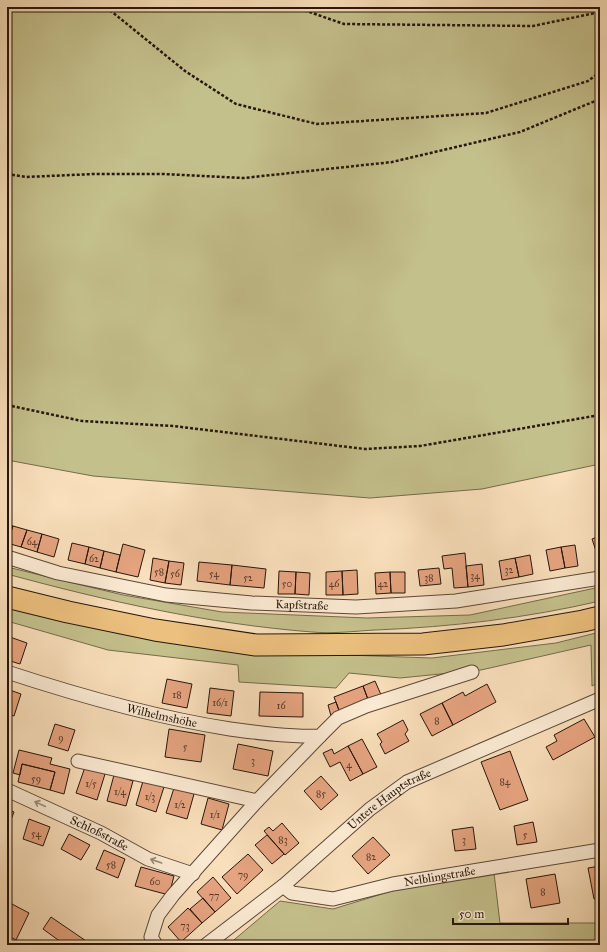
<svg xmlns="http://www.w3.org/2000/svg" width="607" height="952" viewBox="0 0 607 952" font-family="'IM FELL Great Primer',serif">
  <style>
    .green { fill: #c4c08c; stroke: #756b4c }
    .building { fill: #e6a480; stroke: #26160c }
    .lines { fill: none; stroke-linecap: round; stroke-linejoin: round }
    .minor-casing { stroke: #5b4838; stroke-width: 15 }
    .primary-casing { stroke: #26160c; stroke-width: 23 }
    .path { stroke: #26160c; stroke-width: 2.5; stroke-dasharray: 3 2; stroke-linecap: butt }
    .minor { stroke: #fbead3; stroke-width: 13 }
    .primary { stroke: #ecc07e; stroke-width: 21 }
    .oneway { stroke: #9b8b79 }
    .labels { text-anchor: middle; stroke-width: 4; stroke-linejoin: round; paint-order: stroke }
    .number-label { font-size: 10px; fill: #563a29 }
    .street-label { font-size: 12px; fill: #26160c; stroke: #fbead3 }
  </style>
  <rect width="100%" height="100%" fill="#f9dfbb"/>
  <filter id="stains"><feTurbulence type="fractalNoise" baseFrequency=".005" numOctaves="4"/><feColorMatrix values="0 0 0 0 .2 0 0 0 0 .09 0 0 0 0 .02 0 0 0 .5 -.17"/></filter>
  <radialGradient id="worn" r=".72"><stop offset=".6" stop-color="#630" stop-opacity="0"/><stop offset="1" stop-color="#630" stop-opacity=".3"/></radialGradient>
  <path class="green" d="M7,7h593v457l-118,25 -112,9 -277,-22 -86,-16z
    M7,567l116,28 99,17 145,6 103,-3 130,-28v14c-73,17 -149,26 -224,29 -21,1 -43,4 -64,2 -103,-8 -206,-31 -305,-58z
    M7,603l224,48 201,7 124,-15 44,-11v50l-8,4 -1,-41 -110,25 -81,8 -51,-5 -13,15 -97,-6 -1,-17 -130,-15 -101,-29z
    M494,873l6,50h100v22h-372l52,-44 53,8 75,-23z"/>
  <path class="building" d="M7,524l6,2 -6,17z
    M13,526l14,4 -6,17 -14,-4z
    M27,530l15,4 -5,18 -16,-5z
    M42,534l17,5 -5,18 -17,-5z
    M600,536v24h-1l-7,-21z
    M72,543l17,4 -4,17 -17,-4z
    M123,544l22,6 -7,27 -22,-5z
    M575,545l3,21 -13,2 -4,-21z
    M89,547l15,4 -4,17 -15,-4z
    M561,547l4,21 -15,3 -4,-21z
    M104,551l16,4 -4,17 -16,-4z
    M465,553l3,34 -14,1 -2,-20 -8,1 -2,-13z
    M530,555l3,19 -14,3 -4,-19z
    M153,558l16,3 -4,22 -15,-3z
    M515,558l4,19 -17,3 -3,-19z
    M169,561l15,2 -3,22 -16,-2z
    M199,562l33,3 -2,20 -33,-4z
    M482,564l2,21 -16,2 -2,-21z
    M232,565l34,4 -2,19 -34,-3z
    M439,568l2,16 -21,2 -2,-16z
    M357,570l1,24 -15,1 -1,-24z
    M279,571l17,1 -1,22h-17z
    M342,571l1,24h-17v-23z
    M296,572l14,1 -1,22 -14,-1z
    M390,572h15v21h-14z
    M390,572l1,21 -15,1 -1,-21z
    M7,636l20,7 -7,21 -13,-4z
    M167,679l25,5 -5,24 -25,-5z
    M375,681l7,16 -13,5 -6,-16z
    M487,684l9,18 -43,23 -11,-22 21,-11 2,4z
    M363,686l6,16 -29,11 -6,-16z
    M210,688l24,3 -3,25 -24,-3z
    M7,689l14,5 -7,22 -7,-2z
    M260,692l43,1v24l-44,-1z
    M336,702l4,11 -9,3 -3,-11z
    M442,703l11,22 -21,11 -12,-22z
    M584,719l11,18 -42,23 -7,-13 11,-6 -3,-6z
    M403,720l5,10 -3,4 4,7 -24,13 -5,-10 2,-2 -5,-8z
    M55,724l20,6 -7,21 -20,-6z
    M169,729l36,6 -4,27 -36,-5z
    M362,739l15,28 -14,7 -15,-28z
    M238,744l35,7 -5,25 -35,-7z
    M348,746l15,28 -13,7 -10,-19 -10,5 -7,-14 9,-4 2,5z
    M19,750l33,8 -2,6 20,5 -6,25 -14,-4 5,-18 -33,-8 -2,11 -7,-2z
    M510,751l18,49 -28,10 -19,-48z
    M22,764l33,8 -5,18 -32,-8z
    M85,767l20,7 -8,26 -21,-7z
    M114,775l19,6 -7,25 -19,-5z
    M321,776l17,19 -17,15 -17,-19z
    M143,781l21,6 -8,25 -20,-7z
    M174,788l20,6 -7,25 -21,-6z
    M208,798l21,6 -7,26 -21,-6z
    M7,809l7,3 -7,18z
    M29,819l21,8 -7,19 -20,-7z
    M533,822l4,20 -20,3 -3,-19z
    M282,823l17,20 -14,12 -21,-24 5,-4 4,4z
    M473,827l3,22 -21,2 -3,-21z
    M69,834l21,11 -9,15 -20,-11z
    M267,835l17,19 -12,10 -17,-19z
    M373,837l17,18 -22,19 -16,-18z
    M104,850l21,9 -7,19 -22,-9z
    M248,854l15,16 -26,24 -15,-17z
    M600,866v32l-6,1 -6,-31z
    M141,867l33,9 -5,19 -34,-9z
    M555,874l5,29 -29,5 -5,-29z
    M213,877l18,21 -16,14 -18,-20z
    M203,898l12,14 -13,11 -12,-14z
    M12,904l17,9 -13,27 -9,-5v-20z
    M188,908l14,15 -21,19 -13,-15z
    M51,917l41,28h-27l-22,-16z"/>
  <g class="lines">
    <defs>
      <g id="minor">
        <path id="s1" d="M7,557l51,16 108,22 86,8 104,4 100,-6 144,-23"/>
        <path id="s2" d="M7,672c73,24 146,45 223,57 30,4 60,8 90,7l18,-18 28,-12 106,-34"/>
        <path d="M78,761l179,40 63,-65"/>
        <path id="s3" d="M7,790l94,43 47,26 45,15"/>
        <path id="s4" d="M283,886l9,7 41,6 60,-15 207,-34"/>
        <path d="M156,945l-5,-8 7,-22 15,-20 84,-94"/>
        <path id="s5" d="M206,945l77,-59 87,-77 37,-27 193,-83"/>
      </g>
      <path id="primary" d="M7,597l61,15 87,18 101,15 167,-1 80,-9 80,-14 17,-4"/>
    </defs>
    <use href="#minor" class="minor-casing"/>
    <use href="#primary" class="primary-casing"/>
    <path class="path" d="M106,7l79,64 51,33 81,20 169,-11 102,-32 12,-9
      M295,7l49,17 189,2 67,-14
      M7,174l19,3 68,-3h70l80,4 148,-16 128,-30 80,-33
      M7,405l75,16 91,5 192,23 55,-3 180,-31"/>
    <use href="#minor" class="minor"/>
    <use href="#primary" class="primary"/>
  </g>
  <defs><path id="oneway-shaft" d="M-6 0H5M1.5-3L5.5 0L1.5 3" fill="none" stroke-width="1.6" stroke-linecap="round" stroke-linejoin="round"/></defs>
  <g class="oneway">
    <use href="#oneway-shaft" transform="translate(40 804) rotate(-155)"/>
    <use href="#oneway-shaft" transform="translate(156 861) rotate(-161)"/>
  </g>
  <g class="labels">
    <g class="number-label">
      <text x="32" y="545">64</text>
      <text x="94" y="562">62</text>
      <text x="509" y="573">32</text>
      <text x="159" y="575">58</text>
      <text x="175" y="577">56</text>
      <text x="214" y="577">54</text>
      <text x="475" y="579">34</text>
      <text x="248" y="581">52</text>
      <text x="429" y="581">38</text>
      <text x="287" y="587">50</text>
      <text x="334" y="587">46</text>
      <text x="383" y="587">42</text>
      <text x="177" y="698">18</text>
      <text x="220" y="706">16/1</text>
      <text x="281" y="709">16</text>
      <text x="437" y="724">8</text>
      <text x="61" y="741">9</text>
      <text x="185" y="750">5</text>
      <text x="253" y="764">3</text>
      <text x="349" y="768">4</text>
      <text x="36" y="782">59</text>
      <text x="505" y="785">84</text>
      <text x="91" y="787">1/5</text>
      <text x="120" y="795">1/4</text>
      <text x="321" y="797">85</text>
      <text x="150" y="800">1/3</text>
      <text x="180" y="808">1/2</text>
      <text x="215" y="818">1/1</text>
      <text x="36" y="837">54</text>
      <text x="525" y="838">5</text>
      <text x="283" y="843">83</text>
      <text x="464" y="843">3</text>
      <text x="371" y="860">82</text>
      <text x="111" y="868">58</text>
      <text x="243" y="878">79</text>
      <text x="155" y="885">60</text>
      <text x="543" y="895">8</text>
      <text x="214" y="899">77</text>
      <text x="185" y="929">73</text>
    </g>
    <g class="street-label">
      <text dy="4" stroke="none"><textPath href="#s1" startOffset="300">Kapfstraße</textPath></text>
      <text dy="4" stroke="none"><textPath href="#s2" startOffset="161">Wilhelmshöhe</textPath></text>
      <text dy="4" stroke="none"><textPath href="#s5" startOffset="235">Untere Hauptstraße</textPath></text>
      <text dy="4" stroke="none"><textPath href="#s3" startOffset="102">Schloßstraße</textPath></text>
      <text dy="4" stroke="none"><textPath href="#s4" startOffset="162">Nelblingstraße</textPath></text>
    </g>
  </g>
  <rect width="607" height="952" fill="none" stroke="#f9dfbb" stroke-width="24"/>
  <rect x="8" y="8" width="591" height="936" fill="none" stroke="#26160c" stroke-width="2"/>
  <rect x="12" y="12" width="583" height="928" fill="none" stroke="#26160c"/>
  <path d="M453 918v6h115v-6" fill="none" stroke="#26160c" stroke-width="2"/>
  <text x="459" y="918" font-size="12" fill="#26160c" stroke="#fbead3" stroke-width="3" paint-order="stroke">50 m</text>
  <rect width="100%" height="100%" filter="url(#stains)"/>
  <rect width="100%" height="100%" fill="url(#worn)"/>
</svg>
